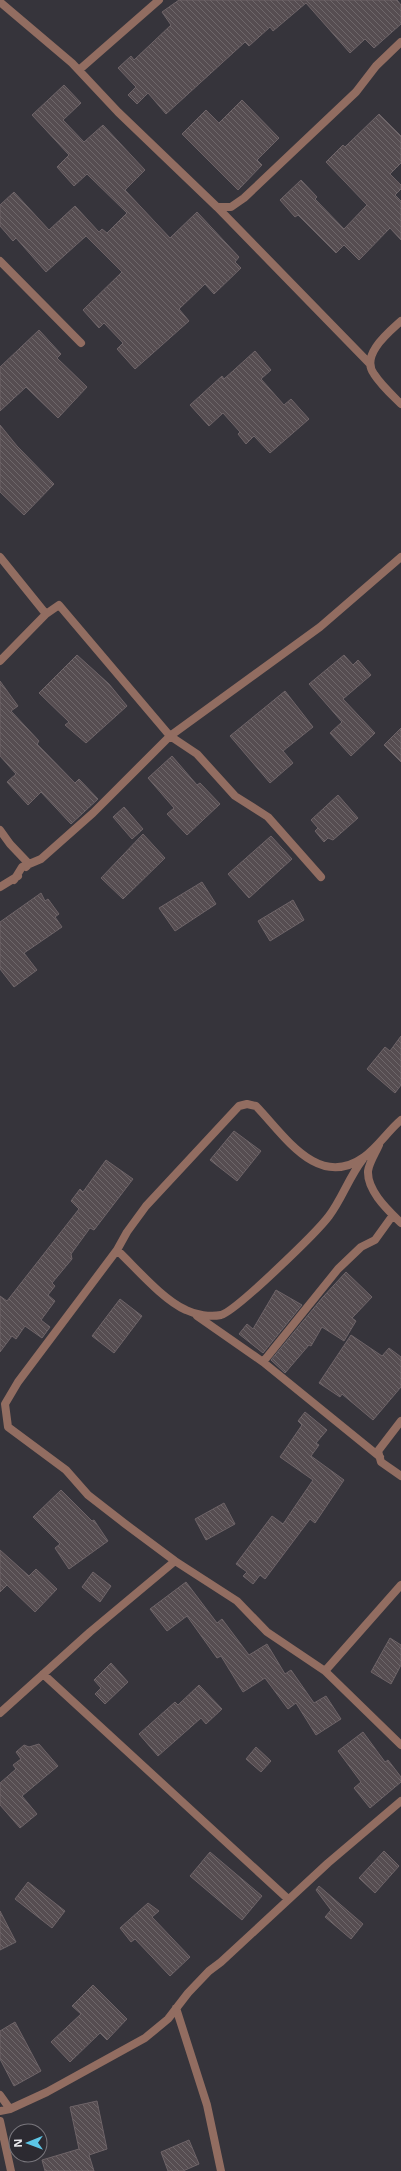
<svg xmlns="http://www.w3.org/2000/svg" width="401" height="2171" viewBox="0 0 401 2171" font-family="'Open Sans',sans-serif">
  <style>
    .building { fill: url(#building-back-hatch); stroke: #6e6468 }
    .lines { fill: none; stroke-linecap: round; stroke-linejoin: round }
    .street { stroke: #926d61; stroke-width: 8 }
  </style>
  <defs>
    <pattern id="building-back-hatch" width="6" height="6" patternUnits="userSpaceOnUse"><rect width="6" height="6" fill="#564d51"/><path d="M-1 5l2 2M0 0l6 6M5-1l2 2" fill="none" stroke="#6e676a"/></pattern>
  </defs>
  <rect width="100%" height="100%" fill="#36343b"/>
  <path class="building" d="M179,0h218l4,5v19l-27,24 -9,-9 -15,14 -44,-50 -33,28 -3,-4 -21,19 -4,-4 -79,72 -18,-21 -11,11 -9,-9 8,-8 -18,-19 13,-12 3,4 37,-35 -9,-13z
    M64,85l17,18 -18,17 21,22 19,-17 42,45 -20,20 45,48 27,-26 42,45 -4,5 6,6 -27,26 -9,-10 -26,25 10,12 -54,48 -18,-20 6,-6 -19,-20 -5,5 -16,-18 39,-38 -36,-36 -40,36 -30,-34 -3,3 -13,-15v-21l14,-13 35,38 26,-24 24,26 3,-3 5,4 20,-20 -40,-39 -13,12 -17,-19 12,-12 -37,-40z
    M242,100l37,38 -22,22 5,5 -24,25 -56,-56 24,-24 13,13z
    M379,114l22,22v27l-11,11 11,11v4l-6,6 6,6v39l-11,-12 -31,32 -15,-15 -8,8 -38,-38 -3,2 -15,-17 21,-20 16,17 -2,2 29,30 23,-24 -41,-43 17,-17 2,2z
    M39,330l22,24 -4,4 30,29 -29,31 -32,-31 -26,24v-44z
    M255,351l16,19 -10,9 23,26 7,-6 18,20 -39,34 -16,-17 -8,8 -8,-10 2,-2 -17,-19 -14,13 -19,-21 32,-29 2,3z
    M0,425l17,21 37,38 -30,31 -24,-23z
    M77,655l32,29 18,22 -41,37 -21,-18 4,-3 -30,-29z
    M344,655l9,10 5,-5 13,15 -28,24 32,34 -24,23 -21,-23 12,-11 -33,-38z
    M0,681l18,25 -7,5 28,30 -2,3 38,39 4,-4 19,20 -27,25 -30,-32 -13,13 -21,-23 9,-8 -16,-18z
    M285,691l28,36 -30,24 10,12 -23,20 -40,-47z
    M401,728v34l-17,-17z
    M172,756l25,29 3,-2 20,21 -33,31 -20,-21 7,-6 -26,-30z
    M338,795l20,23 -25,22 -5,-2 -4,4 -9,-11 3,-3 -7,-8z
    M124,807l19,22 -11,10 -19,-22z
    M143,834l22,24 -42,41 -22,-21z
    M271,836l21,23 -43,39 -21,-24z
    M202,882l14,22 -41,27 -16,-23z
    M41,893l4,8 3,-2 11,15 -4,3 7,10 -38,26 13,17 -23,17 -14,-18v-47z
    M293,900l11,20 -34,21 -12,-20z
    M401,1036v49l-6,8 -28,-24 18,-22 5,4z
    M234,1131l27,20 -24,30 -27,-21z
    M106,1160l27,19 -39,51 -4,-2 -19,26 1,5 -20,24 3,3 -7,9 7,6 -14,19 9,7 -8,11 -17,-12 -9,13 -4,-3 -12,16v-56l7,5 72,-92 -8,-8 9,-12 3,3z
    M346,1272l26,25 -20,21 4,3 -12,20 -22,-14 -11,19 -2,-1 -24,28 -14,-13 52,-63z
    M276,1290l26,15 -39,48 -24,-19 8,-10 6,5z
    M120,1299l22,17 -28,37 -22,-17z
    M351,1335l31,21 7,-8 12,9v30l-28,33 -31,-26 -2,3 -21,-14z
    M305,1412l22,18 -11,13 3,2 -8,11 33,24 -29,43 -5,-4 -45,60 -5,-4 -7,9 -10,-8 4,-4 -11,-8 36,-48 11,8 30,-44 -33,-23 22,-32 -4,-4z
    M61,1490l31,31 2,-1 14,21 -39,28 -14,-21 5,-4 -27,-27z
    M224,1503l11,21 -29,16 -11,-21z
    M0,1550l29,26 7,-7 21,20 -22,23 -28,-27 -7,7z
    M93,1572l18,14 -11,16 -18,-15z
    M186,1582l31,41 5,-4 27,36 18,-11 18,30 6,-4 23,33 12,-7 15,23 -25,16 -20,-32 -8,6 -23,-31 -22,14 -22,-36 -4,2 -30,-42 -20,15 -17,-22z
    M390,1638l11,7v20l-10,19 -20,-12z
    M111,1663l17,19 -23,22 -10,-10 6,-6 -7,-8z
    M199,1685l23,24 -16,15 -5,-6 -43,38 -19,-22 36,-32 3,3z
    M363,1732l22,30 3,-2 13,17v5l-31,26 -16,-20 7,-6 -23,-31z
    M39,1744l19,22 -36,30 15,18 -17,14 -20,-23v-22l16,-14 -3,-4 8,-6 -5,-7 8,-7 5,2z
    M256,1747l15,14 -10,11 -15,-13z
    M384,1851l15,15 -24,27 -16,-15z
    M210,1852l52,44 -20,24 -52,-44z
    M28,1882l37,29 -13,17 -37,-29z
    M319,1886l44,38 -12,15 -26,-22 6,-7 -15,-20z
    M148,1903l11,8 -7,6 38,40 -20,19 -35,-37 -4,3 -11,-14z
    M0,1911l16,31 -16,8z
    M93,1985l34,34 -20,21 -7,-7 -30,29 -19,-20 30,-28 -9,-8z
    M15,2022l26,49 -27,15 -14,-27v-28z
    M97,2101l10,48 -18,6 5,16h-49l-3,-11 37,-11 -9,-42z
    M189,2140l10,24 -16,7h-15l-7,-19z"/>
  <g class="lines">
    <path class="street" d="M0,2l72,61 46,49 99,95h14l13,-9 112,-106 20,-26 25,-24
      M79,70l80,-70
      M217,207l153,157
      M0,261l81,82
      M401,321c-12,11 -41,34 -27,53 7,11 18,21 27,30
      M0,557l46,57 13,-9 111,131 150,-109 81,-70
      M0,661l46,-47
      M0,830l10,14 19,20 -3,3
      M14,880l8,-13 19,-8 52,-46 77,-77 27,18 38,42 33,21 53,60
      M0,887l18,-11
      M401,1120c-13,11 -23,27 -37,37 -46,33 -79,-21 -108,-51l-9,-2 -8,2 -93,100 -19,26 -10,18 -99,132 -13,22 3,23 58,43 22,25 36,28 51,38 62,40 30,31 58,39 76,74
      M379,1145c-3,7 -10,18 -11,26 -1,20 20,39 33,52
      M117,1250c19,18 46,50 69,60 10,5 24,7 35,5 15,-4 96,-83 108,-99 13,-17 20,-39 34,-57
      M197,1316l66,46 117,95
      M263,1362l75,-93 23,-22 14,-7 18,-25
      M401,1421l-23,30 3,11 20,14
      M325,1671l76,-86
      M43,1674l245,225
      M0,1713l90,-81 85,-71
      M176,2008l31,97 14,66
      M0,2095l10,14
      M0,2111l10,-2 37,-17 98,-54 23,-19 20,-26 21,-22 12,-9 107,-99 73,-62
      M0,2121l11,50"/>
  </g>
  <g transform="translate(28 2143) rotate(269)"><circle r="19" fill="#2c2a31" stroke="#78767c"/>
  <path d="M0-3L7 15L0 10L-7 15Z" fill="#5dc7e8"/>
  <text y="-6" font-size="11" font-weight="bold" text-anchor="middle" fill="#e9e8ec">N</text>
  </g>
</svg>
